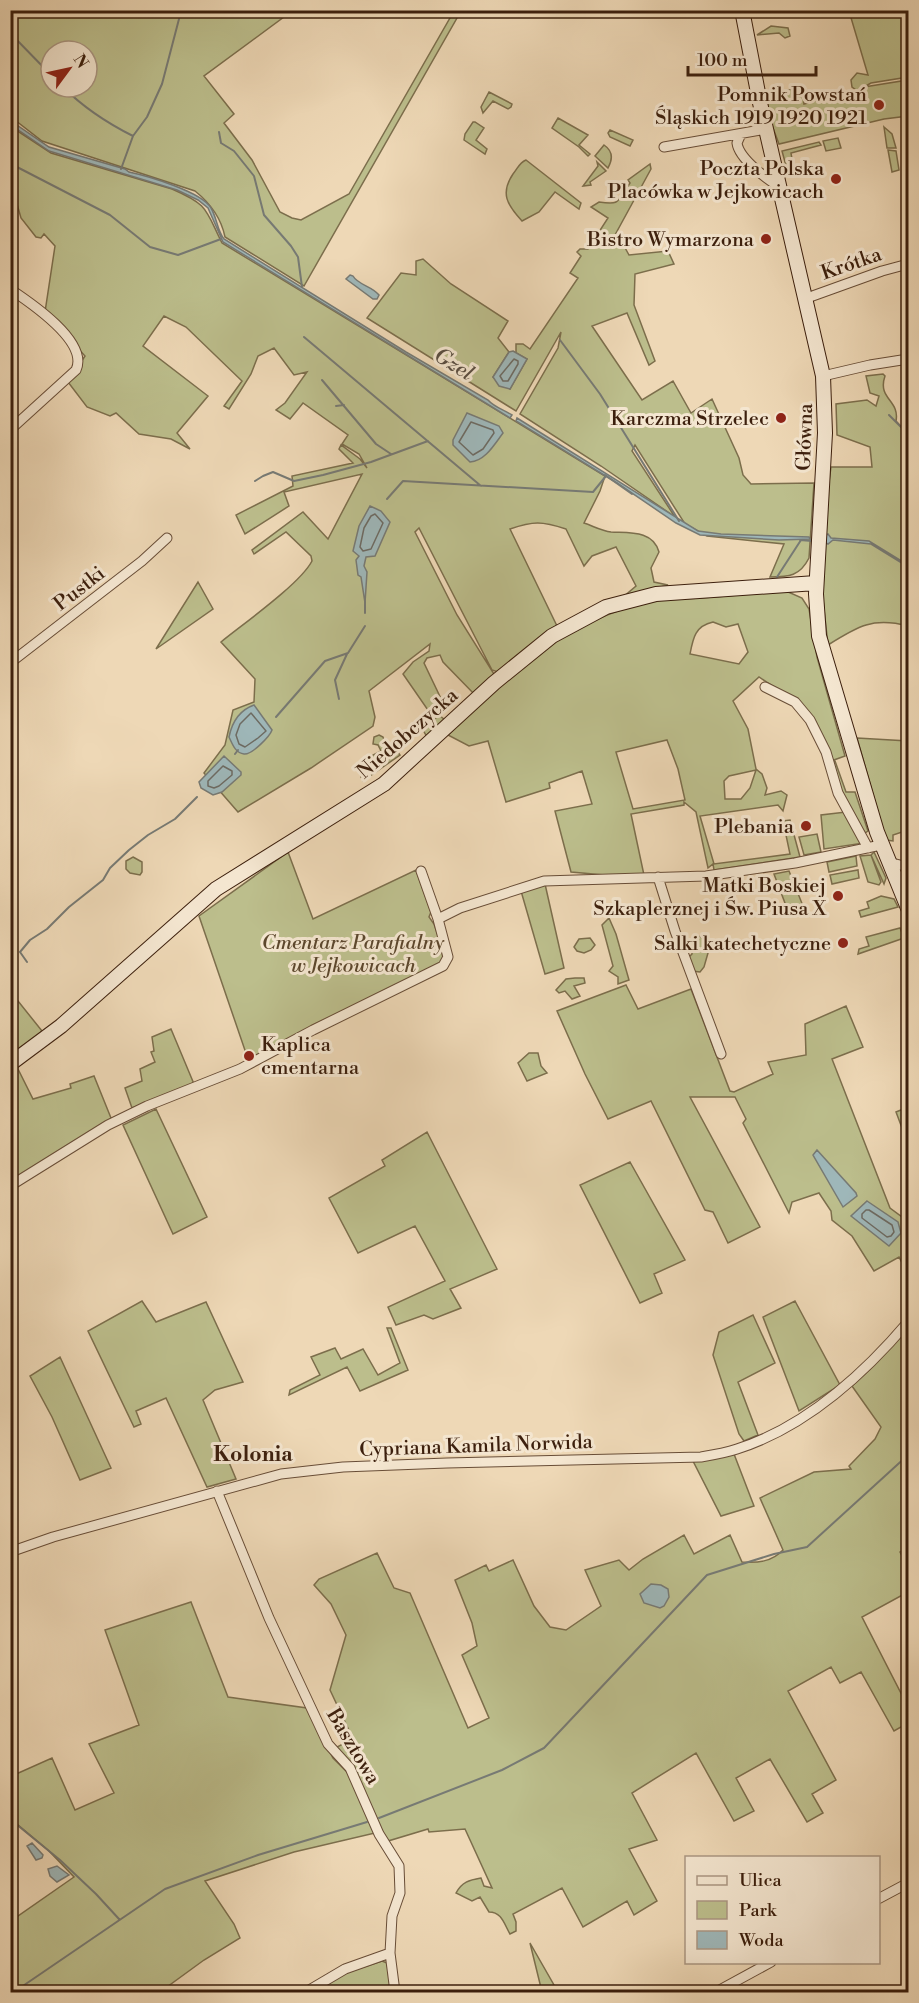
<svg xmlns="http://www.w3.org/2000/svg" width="919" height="2003" viewBox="0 0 919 2003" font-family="'Libre Bodoni',serif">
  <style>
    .green { fill: #bcbe8c; stroke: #7c6e4c; stroke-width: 1.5; fill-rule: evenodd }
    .water { fill: #9eb7b9; stroke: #777a74; stroke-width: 1.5 }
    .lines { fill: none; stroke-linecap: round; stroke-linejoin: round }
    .shore { stroke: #6d6b63; stroke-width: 1.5 }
    .stream { stroke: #777a74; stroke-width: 2 }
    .street-casing { stroke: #684d37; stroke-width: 11 }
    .secondary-casing { stroke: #3c1f0d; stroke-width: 16 }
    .street { stroke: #f4e6d0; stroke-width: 9 }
    .secondary { stroke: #f4e6d0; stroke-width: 14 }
    .poi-dot { fill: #8f2418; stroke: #f4e6d0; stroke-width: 2 }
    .labels { text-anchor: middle; stroke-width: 6; stroke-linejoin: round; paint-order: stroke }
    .poi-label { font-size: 20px; fill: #3c1f0d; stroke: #f4e6d0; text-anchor: end }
    .street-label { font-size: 20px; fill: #3c1f0d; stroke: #f4e6d0 }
    .park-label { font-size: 20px; font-style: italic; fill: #5c472d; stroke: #f4e6d0 }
    .water-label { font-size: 21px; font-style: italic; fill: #594d41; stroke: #f4e6d0 }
    .neighbourhood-label { font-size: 21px; font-weight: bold; fill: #3c1f0d; stroke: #f4e6d0 }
  </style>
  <rect width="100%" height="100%" fill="#eed8b6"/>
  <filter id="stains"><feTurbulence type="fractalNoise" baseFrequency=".00333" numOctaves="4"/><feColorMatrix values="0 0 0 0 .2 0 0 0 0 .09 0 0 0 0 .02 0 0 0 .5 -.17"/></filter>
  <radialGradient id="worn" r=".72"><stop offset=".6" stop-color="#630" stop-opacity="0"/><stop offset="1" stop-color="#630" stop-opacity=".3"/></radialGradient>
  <path class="green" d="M24,11h268l-88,65 30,38 -10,9 28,37 28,52 12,6 9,2 48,-26 105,-183h7l-157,275 -79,-49c-4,-20 -15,-34 -30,-46l-153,-50 -31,-24v-99h3zM51,51h36v36h-36z
    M849,11h59v66l-37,6 -7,4 44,-7v36l-24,3 -105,25 -12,-32 2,-1 -4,-18 37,-5 2,16 52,-14 -4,-3 -1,-7 6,-7 11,2z
    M771,26l17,2 2,8 -5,2 -6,-5 -22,2z
    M489,92l23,12 -1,3 -3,2 -15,-8 -10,12 -2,-6z
    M558,118l30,17 -9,10 11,9 -2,2 -9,-9 -27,-19z
    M473,122h2l9,6 -8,12 11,9 -2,5 -21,-14 1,-6z
    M10,126l41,27 121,36c37,16 33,20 50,54l383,233 -5,15 -16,32c9,3 18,8 27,9 18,1 42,-2 48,20l-8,16 3,14 14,3 -45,12 13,-11 -20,-39 -24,9 -8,10 -18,-37c-24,-8 -33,-8 -56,0l47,97 -59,46 -6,-2 -73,-142 -4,4 42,83 37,59 -1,3 -17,19 -33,-34 -3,-7 -13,3 -3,5 21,44 -13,9 -29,-42 10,-12 16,-11 1,-7 -61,47 6,26 -2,9 -62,42 -73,44 -34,-39 21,-28 8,-35 21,-8 1,-23 -34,-37c22,-18 79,-58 91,-81l-1,-5 -25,-24 -32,22 -2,-4 51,-38 25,27 34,-65 -78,18 5,14 -44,28 -9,-19 57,-29 -1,-10 61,-13 -14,-14 2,-4 19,14 7,9 -8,-14 -17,-10 6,-9 -45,-32 -13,16 -14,-9 9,-7 22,-31 -13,3 -20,-27 -16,8 -7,18 -22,35 -5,-3 18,-25 -56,-54 -22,-11 -21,30 65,50 -31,37 13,16 -19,-10 -32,-5 -23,-21 -6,3 -23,-9 -19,-25 17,-26 -40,-44 10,-66 -11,-12 -3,4 -5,-1 -15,-19 -4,-14 -6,-8z
    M884,127l8,7 4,14h-9z
    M610,130l23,10 -3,6 -20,-9 -2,-4z
    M838,138l3,10 -15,3 -3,-10z
    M819,142l2,3 -30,8 3,18 -6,2 -6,-22z
    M604,145c9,6 9,14 4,23l-13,-12z
    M888,150l8,1 3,19 -7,2z
    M526,160l55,43 -2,6 -24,-17 -16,20 -17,9c-15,-16 -22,-28 -9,-47 5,-6 6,-11 13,-14z
    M597,162l9,9 -16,11 1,3 -8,1 15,-20z
    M650,164l1,5 -36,66h3l11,20 39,-4 6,13 -39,10 -1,31 21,56 -6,4 -22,-52 -35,13 50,74 31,-19 18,32 21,-14 27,59 4,17 8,9 63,-1 -5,75c-9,18 -20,19 -39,19l14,-33 -77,-8 -22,-12 -50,-79 -3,6 43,66 -74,-51 -81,-52 38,-66 3,-16 -45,79 -149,-93 34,-45 15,2v-14l7,-2 28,25 57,37 -10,17 11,14 -16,25 17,12 17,-30 -11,-6v-9h7l7,5 48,-71 -8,-5 11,-17 -4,-4 3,-3h8l20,-31 -17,-11 8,-5c20,3 18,1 29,-16l2,-3 -2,-3z
    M883,374l2,2c-8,23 15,24 11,45l12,13v192c-35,-9 -50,0 -80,19l-7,-63 5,-50 2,-43 3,-22h41l-2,-20 -33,-12 -1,-31 31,-4 9,6 3,-10 -9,-3 -4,-17z
    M198,582l15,27 -57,40z
    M786,591l16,7 7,11 8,48 28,99 -14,5 -39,-62 -33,-22 -26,24 15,28 8,40 6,5 5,14 -2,7 16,-4 6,4 -4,16 -5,-6 -78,11 14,48 76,-10 -7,-33 7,-1 10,37 -86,13 -1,-6 -5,4 -12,-56 -12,-10v3l-53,9 13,61 -28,1 -45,-4 -16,-61 37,-7 -10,-33 -33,12 1,5 -44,14 -18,-61 -19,5 -21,-11c58,-61 120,-116 205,-134 14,-3 31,-2 46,-3 29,-2 58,-5 87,-7zM713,622l13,5 12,-3 10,28 -9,12 -49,-10c3,-16 5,-28 23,-32zM667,740l11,29 7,31 -52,9 -17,-57zM756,770l-6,18 -9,11h-16l-1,-18 5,-5z
    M439,715l6,5 -18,17 -4,-7z
    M379,735l4,2 5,14 6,-4 6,8 -37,26 -2,-4 28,-18 -4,-3 -25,15 -4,-7 25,-13 -3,-6 -5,-1 1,-7z
    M857,738l51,3v89l-15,5v6l-7,-1z
    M835,761l11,31h9l13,39 -3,2 -26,-41 -8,-29z
    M846,812l18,31 -40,6 -3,-34z
    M817,834l4,18 -17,3 -5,-18z
    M288,852l25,67 103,-49 15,42 -2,5 5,7 7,20 2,15 -6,8 -188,95 -50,-146z
    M874,852l12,26 -2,6 -13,-29 10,27 -2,3 -11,-3 -8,-26 11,-1z
    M856,856l1,10 -28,6 -2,-10z
    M133,857l9,5v10l-2,3 -10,-2 -4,-4v-8z
    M858,870l1,8 -27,6 -2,-9z
    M789,871l14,35 -15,5 -14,-37z
    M545,884l19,84 -19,6 -24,-83z
    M881,896l13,3 4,8 -37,10 -2,-6 10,-3 -2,-6z
    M609,918l7,16 13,46 -11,4v-7l-9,-6 4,-5 -11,-41z
    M900,928l4,10 -46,16 1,-5 10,-3 -3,-9z
    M698,936l8,3 4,7 -6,21 -4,5 -8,-1 -3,-14 3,-3v-15z
    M590,938l5,7 -4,5 -7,3 -7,-2 -3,-4 5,-8z
    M575,978h9l1,5 -11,3 6,10 -8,3 -7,-8 -6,2 -3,-3 10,-11z
    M626,985l12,24 53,-20 39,102 4,1 39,-18 -5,-12 38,-7 -1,-31 41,-18 17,41 -31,12 58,149 16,12 2,55 -9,-18 -25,14 -22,-35 -20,-16 -1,-9 -12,-18 -27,9 -3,11 -46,-90 3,-4 -11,-22h-45l70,130 -32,16 -15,-31 -8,-2 -54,-109 -43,18 -23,-45 -28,-63z
    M10,991l32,40 -14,15 -18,13z
    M171,1029l23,55 -62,24 -7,-20 17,-7 -2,-12 15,-7 -4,-10 3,-1 -2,-14z
    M529,1053h9l3,13 6,7 -20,8 -9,-18z
    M16,1065l17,34 38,-11 -1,-4 24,-8 17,42 -1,3 -91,60 -8,-19 -1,-93z
    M908,1107v37l-12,-32z
    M156,1109l51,108 -34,17 -50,-109z
    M427,1132l70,137 -47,20 11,19 -28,11 -9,-4 -28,10 -8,-18 57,-26 -30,-55 -57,27 -29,-55 56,-32 -3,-6z
    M630,1162l55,98 -31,14 8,19 -22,10 -60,-118z
    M142,1301l14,21 50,-20 37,80 -28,8 -12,10 33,79 -29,8 -41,-89 -30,13 5,13 -7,3 -46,-96z
    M795,1301l45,84 -41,26 -36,-94z
    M753,1315l22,48 -37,19 20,53 -14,6 -5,-7 -26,-79 6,-23z
    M908,1327v220l-8,5 8,15v25l-46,25 46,90v16l-14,8 -33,-59 -21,11 -9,-16 -43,24 48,89 -24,14 11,19 -16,9 -37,-63 -34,19 18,33 -20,10 -38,-68 -64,40 25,47 -28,9 28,52 -23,14 -7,-14 -44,26 -21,-39 -49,26 3,8v9l-6,3c-6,-10 -8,-22 -21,-22l-9,-15 -8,4 -16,-8c6,-11 13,-13 25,-15l3,8 8,2 -27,-59 -36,3 -1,-3 -40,12 -53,-93 18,-9 -23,-49 16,-55 -15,-31 -17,-19 5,-6 58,-26 17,35 16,5 58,135 21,-10 -27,-63 15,-9 -5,-23 -17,-43 31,-15 3,6 24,-11 21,46 16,21 16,3 35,-24 -16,-36 34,-10 10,10 14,-11 41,-24 10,19 36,-19 12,27c15,1 30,0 41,-12l-23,-52 54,-26 37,-3 -2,-3 26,-27 6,-12 -29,-41 18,-17z
    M387,1328h4l17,42 -48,21 -13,-24 -58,28 1,-5 30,-15 -9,-18 24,-9 6,11 22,-10 15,26 22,-12z
    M60,1357l51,111 -31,12 -28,-63 -22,-41z
    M734,1454l20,52 -33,10 -28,-55z
    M191,1602l37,95 79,11 26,50 16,16 26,59 -81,19 -89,29 29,43 6,14 -36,22 -44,32h-146l-4,-4 1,-67 63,-44 -25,-26 -38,-32v-44h2l-3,-8 4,8 38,-17 23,52 39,-17 -25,-49 50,-19 -34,-95z
    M530,1943l28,49h-16z
    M382,1961l5,2 3,22 -22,7h-57l31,-18z"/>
  <path class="water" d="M11,121l38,26 76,22 4,3c19,4 73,20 82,36 6,10 6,22 13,31l182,113 82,48c6,7 16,10 24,15l-2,3 -287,-176 -15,-34 -10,-8 -21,-10 -128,-39 -38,-26z
    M350,275l3,1c5,9 19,10 26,19l-2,4h-4l-27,-20z
    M513,351l14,8 -17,30 -11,-3 -6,-9 16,-25z
    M467,413l32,13 4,7c-9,12 -18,28 -33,29l-17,-17v-5z
    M517,418l181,113 23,3 88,3 1,2 -31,1 -79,-5 -24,-12 -59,-40 -101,-62z
    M370,506l11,5 9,11 -15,34 -9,1 -2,9 3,6 -2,31 -4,-26 -3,-2 -2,-15 3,-4 -6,-5 6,-25z
    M828,534l3,4 38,3 39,24v2l-37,-23 -38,-4 -5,4 -2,-1v-8z
    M254,705l18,25c-2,6 -20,25 -28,24 -9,-1 -12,-11 -15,-17 3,-15 11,-27 25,-32z
    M224,756l17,16v3l-19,17 -9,3 -12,-7 -2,-6z
    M817,1150l39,43 1,3 -14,11 -30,-52z
    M867,1201l31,21 3,11 -12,13 -38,-30z
    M651,1584l10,1 7,4 1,8 -5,9 -4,2 -16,-5 -4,-9z
    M32,1843l11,12 -1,3 -6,2 -9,-14z
    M57,1866l12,9 -12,7 -7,-6 -2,-7z"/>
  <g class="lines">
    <path class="shore" d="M514,359l4,2v3l-10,17h-5l-3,-5z
      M471,422l22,8 1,3 -11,16 -10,6 -14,-13z
      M375,514l8,9 -12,26 -8,2 -3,-4 4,-19 7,-12z
      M251,713l15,18 -8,7 -13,9 -6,-3 -3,-9 4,-11z
      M223,766l9,5v4l-13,11 -5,2 -6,-2v-5z
      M866,1210h3l23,15 2,7 -3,4 -4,1 -25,-19v-4z"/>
    <path class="stream" d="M10,33l41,42
      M63,87c21,21 44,36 70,49
      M219,132l2,11 13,8 20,25 10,39 27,31 7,11 4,30
      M17,167l93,48 40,32 28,8 43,-16
      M121,169l12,-33 14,-19 15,-33 17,-65
      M304,337l177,149
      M560,340l40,54 79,127
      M322,380l54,64 15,10
      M336,406l8,-1
      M889,415l19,19
      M605,475l27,19
      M255,481l8,-5 10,-4 21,9 29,-6 48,-13 57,-21
      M387,499l16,-18 190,11 13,-16
      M800,540l12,1
      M777,577l24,-37
      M365,613v-12
      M339,699l-4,-19 12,-26
      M276,717l49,-56 23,-8 17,-27
      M235,754l3,-4
      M27,962l-7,-10 10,-12 17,-11 22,-22 34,-27 7,-12 19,-18 19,-15 27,-16 22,-22
      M379,1818l123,-48 42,-22 163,-173 67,-21 33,-7 101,-92
      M10,1819l50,41 36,34 23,25
      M14,1992l151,-103 93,-34 109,-33"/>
    <defs>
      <path id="street" d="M741,134l-4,9c2,16 30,36 43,44
        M664,147l102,-18
        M10,289c21,14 79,53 66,81l-66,60
        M807,298l75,-27 26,-7
        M823,376l47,-11 38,-6
        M10,663l132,-102 25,-23
        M765,687l30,15 15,18 16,32 12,41 30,55
        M889,865l7,-1 12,3
        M658,877l17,54 46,123
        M438,919l22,-11 84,-27 162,-5 89,-13 86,-18
        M10,1186l98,-61 39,-19 93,-37 73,-39 130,-64 5,-9 -10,-38 -17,-48
        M217,1491l52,127 59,126 22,24 29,66 20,32 1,27 -8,23 -2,37 5,39
        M10,1552l43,-15 228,-63 62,-7 104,-4 254,-6c12,-2 24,-4 36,-8 69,-22 126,-74 171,-127
        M878,1899l30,-16
        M306,1992l39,-23 45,-16
        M716,1992l55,-30"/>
      <path id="secondary" d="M742,10l18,93 63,273 2,57 -9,161 3,42 58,196 31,76
        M10,1064l51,-38 155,-137 168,-105 110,-101 58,-47 54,-29 50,-13 160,-11"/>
    </defs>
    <use href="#street" class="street-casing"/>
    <use href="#secondary" class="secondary-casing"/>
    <use href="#street" class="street"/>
    <use href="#secondary" class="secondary"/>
  </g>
  <g class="poi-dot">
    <circle cx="879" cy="105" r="6"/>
    <circle cx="836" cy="179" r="6"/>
    <circle cx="766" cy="239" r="6"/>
    <circle cx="781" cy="418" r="6"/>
    <circle cx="806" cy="826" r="6"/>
    <circle cx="838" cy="896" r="6"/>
    <circle cx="843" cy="943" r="6"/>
    <circle cx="249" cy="1056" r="6"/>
  </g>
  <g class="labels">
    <g class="poi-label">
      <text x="867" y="101">Pomnik Powstań<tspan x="867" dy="23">Śląskich 1919 1920 1921</tspan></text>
      <text x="824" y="175">Poczta Polska<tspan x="824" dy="23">Placówka w Jejkowicach</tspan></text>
      <text x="754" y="246">Bistro Wymarzona</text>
      <text x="769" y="425">Karczma Strzelec</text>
      <text x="794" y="833">Plebania</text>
      <text x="826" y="892">Matki Boskiej<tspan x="826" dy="23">Szkaplerznej i Św. Piusa X</tspan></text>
      <text x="831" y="950">Salki katechetyczne</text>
      <text x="261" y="1051" text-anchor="start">Kaplica<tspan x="261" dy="23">cmentarna</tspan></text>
    </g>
    <g class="street-label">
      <text transform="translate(851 263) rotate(-19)" y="7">Krótka</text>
      <text transform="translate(804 437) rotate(-88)" y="7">Główna</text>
      <text transform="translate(79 588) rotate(-38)" y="7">Pustki</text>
      <text transform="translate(407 733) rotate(-41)" y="7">Niedobczycka</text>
      <text transform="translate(476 1445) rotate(-2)" y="7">Cypriana Kamila Norwida</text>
      <text transform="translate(354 1746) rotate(59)" y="7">Basztowa</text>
    </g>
    <g class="park-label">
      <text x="353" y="949">Cmentarz Parafialny<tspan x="353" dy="23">w Jejkowicach</tspan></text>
    </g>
    <g class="water-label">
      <text transform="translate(454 364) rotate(32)" y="7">Gzel</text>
    </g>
    <g class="neighbourhood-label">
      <text x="253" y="1461">Kolonia</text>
    </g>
  </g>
  <rect width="919" height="2003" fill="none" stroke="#eed8b6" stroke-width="36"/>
  <rect x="12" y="12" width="895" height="1979" fill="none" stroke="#3c1f0d" stroke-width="3"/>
  <rect x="18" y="18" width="883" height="1967" fill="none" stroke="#3c1f0d" stroke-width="1.5"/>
  <rect x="685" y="1856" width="195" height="108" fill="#f4e6d0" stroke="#aa9682" stroke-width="1.5"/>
  <rect x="697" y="1876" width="30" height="9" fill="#f4e6d0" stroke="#aa9682" stroke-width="1.5"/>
  <text x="739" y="1886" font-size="18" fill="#3c1f0d">Ulica</text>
  <rect x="697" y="1901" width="30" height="18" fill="#bcbe8c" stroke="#aa9682" stroke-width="1.5"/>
  <text x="739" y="1916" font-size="18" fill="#3c1f0d">Park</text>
  <rect x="697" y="1931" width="30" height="18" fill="#9eb7b9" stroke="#aa9682" stroke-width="1.5"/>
  <text x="739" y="1946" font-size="18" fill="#3c1f0d">Woda</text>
  <g transform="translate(69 69) rotate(57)"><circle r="28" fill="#f4e6d0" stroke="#aa9682" stroke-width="1.5"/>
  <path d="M0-4.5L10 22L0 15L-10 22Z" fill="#8f2418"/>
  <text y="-9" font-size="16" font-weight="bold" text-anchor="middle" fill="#3c1f0d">N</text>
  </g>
  <path d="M688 66v9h128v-9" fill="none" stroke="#3c1f0d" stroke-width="3"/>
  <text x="697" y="66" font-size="18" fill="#3c1f0d" stroke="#f4e6d0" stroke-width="4.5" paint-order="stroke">100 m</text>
  <rect width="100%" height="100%" filter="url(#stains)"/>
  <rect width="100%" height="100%" fill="url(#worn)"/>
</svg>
